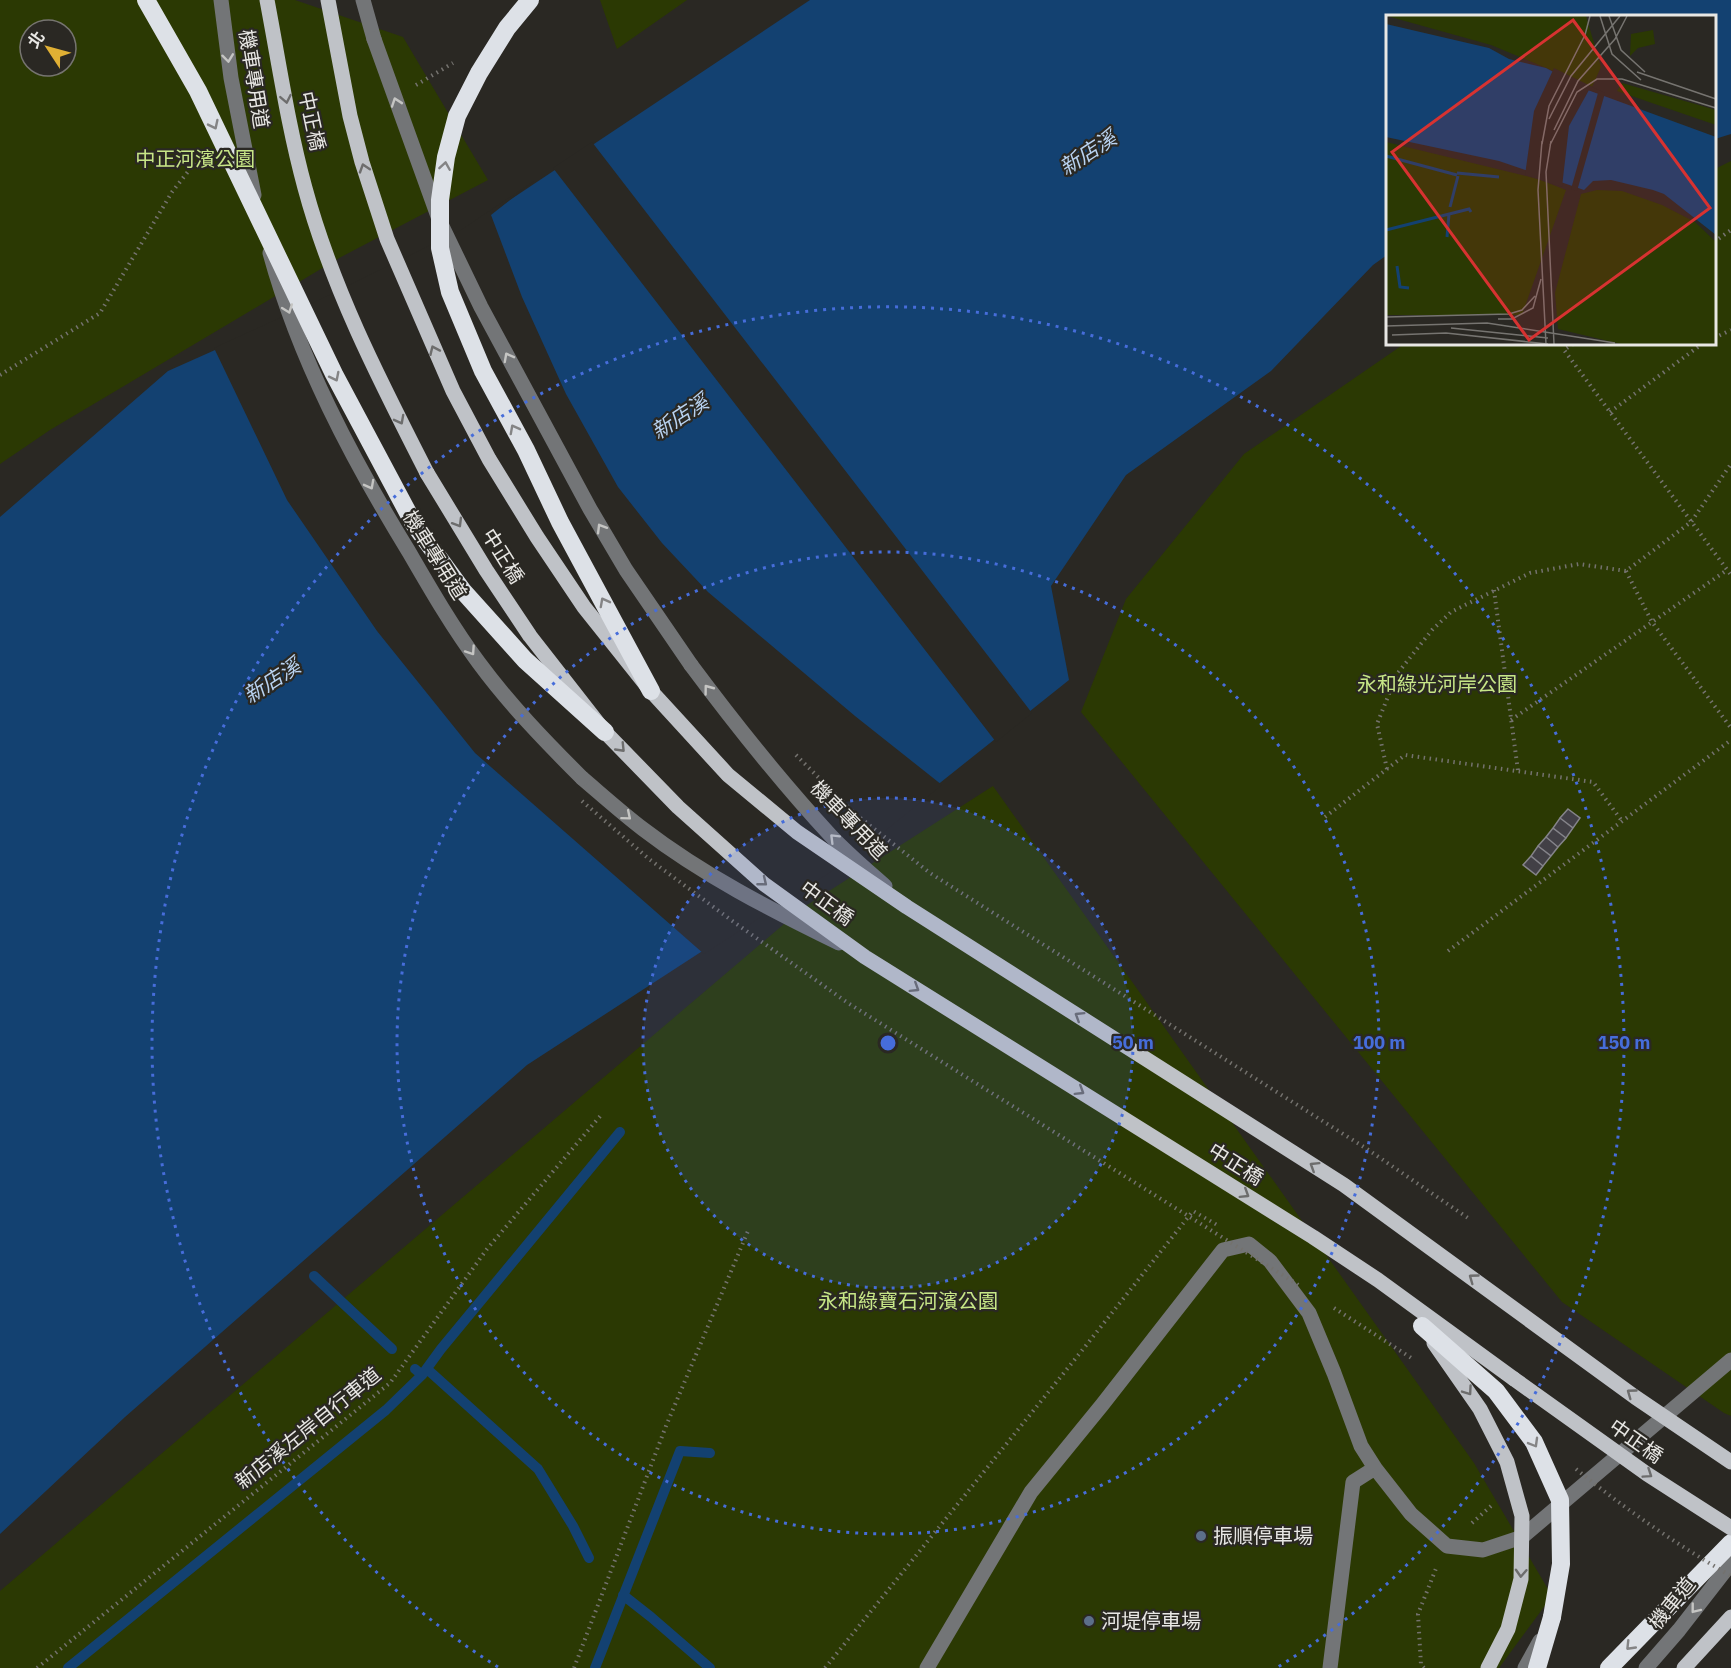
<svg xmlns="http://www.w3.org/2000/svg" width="1731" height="1668" viewBox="0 0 1731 1668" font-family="'IBM Plex Sans','Noto Sans TC',sans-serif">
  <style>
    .green { fill: #2b3903; fill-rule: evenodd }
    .water { fill: #134171 }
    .pier { fill: #2a2823 }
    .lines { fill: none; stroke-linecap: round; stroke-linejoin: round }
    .stream { stroke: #134171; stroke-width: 10 }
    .building { fill: #424046; stroke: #85848a; stroke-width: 1.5 }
    .path { stroke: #74726e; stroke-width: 4; stroke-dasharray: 1.5 4.5; stroke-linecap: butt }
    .minor { stroke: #737577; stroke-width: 15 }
    .major { stroke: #bfc2c7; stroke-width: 15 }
    .highway { stroke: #dde1e7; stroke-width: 18 }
    .path-bridge { stroke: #74726e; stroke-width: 4; stroke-dasharray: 1.5 4.5; stroke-linecap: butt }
    .minor-bridge { stroke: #737577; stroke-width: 15 }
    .major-bridge { stroke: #bfc2c7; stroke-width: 15 }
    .highway-bridge { stroke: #dde1e7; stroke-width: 18 }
    .oneway { stroke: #c5c5c3 }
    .oneway2 { stroke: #6d6d6d }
    .oneway3 { stroke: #848485 }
    .ring { fill: none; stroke: #466dda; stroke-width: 3; stroke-dasharray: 3 6 }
    .service-dot { fill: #5c6f8a; stroke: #2a2823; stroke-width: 2 }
    .labels { text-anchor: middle; stroke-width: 4.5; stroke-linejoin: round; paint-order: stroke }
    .street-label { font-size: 20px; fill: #e8e7e4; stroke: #2a2823 }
    .park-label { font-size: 20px; fill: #c7e687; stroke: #2a2823 }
    .poi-label { font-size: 20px; fill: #e8e7e4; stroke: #2a2823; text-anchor: start }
    .water-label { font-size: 21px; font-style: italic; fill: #b9d3f1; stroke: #2a2823 }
    .inset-river { fill: none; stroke: #134171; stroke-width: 3 }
    .inset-road { fill: none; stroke: #767470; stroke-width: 1.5 }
    .view { fill: #d73231; fill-opacity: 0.15; stroke: #d73231; stroke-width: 3 }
    .inset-edge { fill: none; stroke: #e8e7e4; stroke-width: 3 }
    .centre { fill: #466dda; stroke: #2a2823; stroke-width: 3 }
    .ring-label { font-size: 18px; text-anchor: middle; font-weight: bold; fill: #466dda; stroke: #2a2823; stroke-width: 4.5; stroke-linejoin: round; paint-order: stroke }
  </style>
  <rect width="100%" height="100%" fill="#2a2823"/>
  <path class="green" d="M0,0h295l108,37 85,143 -147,77 -291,173 -50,34zM30,30h36v36h-36z
    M600,0h87l-70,49z
    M1731,161v1255l-7,-3 -162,-111 -481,-590 45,-113 118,-145 160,-110h310l1,-175z
    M993,786l481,677 78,133 -53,72h-1499v-77l804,-684z"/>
  <path class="water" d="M810,0h921v134l-16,5 -1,-123h-326l-1,239 -14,10 -102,106 -145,104 -75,111 18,94 -222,177 -320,208 -402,352 -125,117v-1017l168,-146 152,-68 142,-71z"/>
  <path class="pier" d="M592,142l440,571 -36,29 -443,-574z
    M534,181l-43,34 31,82 44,97 52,93 44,56 46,49 147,124 87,69 -93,75 -145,94 -229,-201 -98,-122 -90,-131 -73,-152 105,-48 142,-70z"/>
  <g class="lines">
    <path class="stream" d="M314,1276l78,73
      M415,1369l7,6 19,-26 179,-217
      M427,1369l111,100 35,57 16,32
      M623,1595l28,22 59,51
      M68,1668l318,-258 36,-35
      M595,1668l85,-217 30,2"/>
  </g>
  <path class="building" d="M1568,809l12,9 -7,10 -13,-10z
    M1560,818l13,10 -7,10 -13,-10z
    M1553,828l13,10 -8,9 -12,-10z
    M1546,837l12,10 -7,9 -13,-10z
    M1538,846l13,10 -8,10 -12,-10z
    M1531,856l12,10 -7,9 -13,-10z"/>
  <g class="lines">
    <path class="path" d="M416,85l37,-22
      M1714,242l17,-12
      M1714,338l17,-8
      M1573,344l-9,6 167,225
      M0,375l100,-62 72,-121 29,-37
      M1610,412l92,-68
      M1626,571l26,51 79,106
      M1494,590l24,181
      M1511,720l216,-150
      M796,755l57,57 77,61 437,276 101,69
      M1387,769l-10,-45 20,-50 35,-44 19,-18 79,-39 49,-9 47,7 65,-49 40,-58
      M1325,817l80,-62 188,27 29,39
      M1448,951l283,-211
      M1334,1308l79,51
      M1472,1523l19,-17
      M37,1668l353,-285 97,-134 115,-135
      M574,1668l92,-242 82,-195
      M825,1668l255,-315 113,-142 26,15
      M1424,1668l-3,-3 -3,-51 19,-48"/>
    <path class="minor" d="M363,0l11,39
      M691,665c44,59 90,117 140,171 17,18 36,34 54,50
      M582,778c20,17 40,35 61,51 60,46 128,81 196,114
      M927,1668l104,-176 71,-87 121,-155 26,-6 21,17 39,52 25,60 27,73 14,22 36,46 36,32 36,4 39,-13 209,-177
      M1330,1668l23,-186 22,-14
      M1525,1668l15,-27
      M1646,1668l33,-38 52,-67"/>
    <path class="major" d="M427,473l59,97 44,66 75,96 73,75 86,77 101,73 448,280 65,43 136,99
      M1684,1668l47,-51"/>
    <path class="highway" d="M1537,1668l15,-51
      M1609,1668l122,-125"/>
    <path class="path-bridge" d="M582,801l67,58 82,61 117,83 452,283
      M1576,1469c49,40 100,75 155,107"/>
    <path class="minor-bridge" d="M221,0l10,78 23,117
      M374,39l66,183 41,85 109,202 36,61 65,95
      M270,253c29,106 82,206 139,299 22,38 44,76 70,111 31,42 67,79 103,115"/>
    <path class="major-bridge" d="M267,0c12,63 21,126 38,188 27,100 75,193 122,285
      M328,0l22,116 12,46 25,77 66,152 36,68 48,78 47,70 67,84 77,84 69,57 110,75 437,278 291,212 96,65
      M1434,1343l46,66 27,53 15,54 -1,63 -13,50 -20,39
      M1514,1379l133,95 84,54"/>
    <path class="highway-bridge" d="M146,0l52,91 136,283 80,150 49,67 62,69 80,72
      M530,0l-23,28 -28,45 -22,43 -11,41 -6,43v48l10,44 33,79 43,79 34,72 91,169
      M1422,1326l74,65 38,51 26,58 1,64 -9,53"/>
  </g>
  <defs><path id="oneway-chevron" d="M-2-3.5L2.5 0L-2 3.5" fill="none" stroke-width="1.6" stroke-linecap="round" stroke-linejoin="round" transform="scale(1.5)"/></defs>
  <g class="oneway">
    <use href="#oneway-chevron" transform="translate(228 58) rotate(83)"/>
    <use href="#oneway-chevron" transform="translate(396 102) rotate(-109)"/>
    <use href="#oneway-chevron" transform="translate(288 309) rotate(70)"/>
    <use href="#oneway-chevron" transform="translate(508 357) rotate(-118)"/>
    <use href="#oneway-chevron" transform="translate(370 485) rotate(62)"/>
    <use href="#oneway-chevron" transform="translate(601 528) rotate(-121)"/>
    <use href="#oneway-chevron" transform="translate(471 651) rotate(56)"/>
    <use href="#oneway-chevron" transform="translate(708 689) rotate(-127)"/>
    <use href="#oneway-chevron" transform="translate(627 816) rotate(40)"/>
    <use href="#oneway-chevron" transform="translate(834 838) rotate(-135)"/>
    <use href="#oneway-chevron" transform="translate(1695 1609) rotate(128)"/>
  </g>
  <g class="oneway2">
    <use href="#oneway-chevron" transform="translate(286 99) rotate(79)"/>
    <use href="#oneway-chevron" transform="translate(364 168) rotate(-108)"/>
    <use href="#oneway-chevron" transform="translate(434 350) rotate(-114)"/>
    <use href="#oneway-chevron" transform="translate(400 420) rotate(62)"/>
    <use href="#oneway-chevron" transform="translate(458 523) rotate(59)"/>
    <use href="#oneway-chevron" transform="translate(621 748) rotate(46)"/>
    <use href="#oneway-chevron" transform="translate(763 882) rotate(39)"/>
    <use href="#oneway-chevron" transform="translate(915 988) rotate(32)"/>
    <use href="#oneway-chevron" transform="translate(1079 1016) rotate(-148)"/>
    <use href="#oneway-chevron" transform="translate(1080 1091) rotate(32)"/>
    <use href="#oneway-chevron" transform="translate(1314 1166) rotate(-148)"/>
    <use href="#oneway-chevron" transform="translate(1245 1194) rotate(32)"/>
    <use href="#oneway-chevron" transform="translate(1473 1278) rotate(-144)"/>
    <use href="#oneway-chevron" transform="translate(1468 1391) rotate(55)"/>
    <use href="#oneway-chevron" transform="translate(1631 1393) rotate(-144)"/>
    <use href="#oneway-chevron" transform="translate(1648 1474) rotate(34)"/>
    <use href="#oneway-chevron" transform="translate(1521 1573) rotate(93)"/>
  </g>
  <g class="oneway3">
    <use href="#oneway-chevron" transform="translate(214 125) rotate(64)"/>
    <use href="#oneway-chevron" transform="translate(445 166) rotate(-81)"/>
    <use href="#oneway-chevron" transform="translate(335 377) rotate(63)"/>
    <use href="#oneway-chevron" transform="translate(514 429) rotate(-118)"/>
    <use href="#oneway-chevron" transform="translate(604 602) rotate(-118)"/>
    <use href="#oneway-chevron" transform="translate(1534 1443) rotate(60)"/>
    <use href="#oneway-chevron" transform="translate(1630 1646) rotate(134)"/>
  </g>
  <circle cx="888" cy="1043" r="245" fill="#466dda" fill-opacity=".12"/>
  <g class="ring">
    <circle cx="888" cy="1043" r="245"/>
    <circle cx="888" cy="1043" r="491"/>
    <path d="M498 1667A736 736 0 1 1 1278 1667"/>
  </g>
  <g class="service-dot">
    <circle cx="1201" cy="1536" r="6"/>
    <circle cx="1089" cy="1621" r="6"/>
  </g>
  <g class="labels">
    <g class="street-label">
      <text transform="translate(254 79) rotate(81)" y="7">機車專用道</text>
      <text transform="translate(312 121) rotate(78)" y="7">中正橋</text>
      <text transform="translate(435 555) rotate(58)" y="7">機車專用道</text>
      <text transform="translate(503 556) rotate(58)" y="7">中正橋</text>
      <text transform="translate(849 820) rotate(46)" y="7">機車專用道</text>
      <text transform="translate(827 903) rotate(36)" y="7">中正橋</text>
      <text transform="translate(1236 1164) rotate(32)" y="7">中正橋</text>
      <text transform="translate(308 1428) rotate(-39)" y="7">新店溪左岸自行車道</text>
      <text transform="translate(1636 1441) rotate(35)" y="7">中正橋</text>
      <text transform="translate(1672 1603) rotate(-51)" y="7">機車道</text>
    </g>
    <g class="park-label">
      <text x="195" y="166">中正河濱公園</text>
      <text x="1437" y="691">永和綠光河岸公園</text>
      <text x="908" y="1308">永和綠寶石河濱公園</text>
    </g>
    <g class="poi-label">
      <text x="1213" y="1543">振順停車場</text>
      <text x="1101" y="1628">河堤停車場</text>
    </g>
    <g class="water-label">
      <text transform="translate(1088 153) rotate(-33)" y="7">新店溪</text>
      <text transform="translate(680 417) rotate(-33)" y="7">新店溪</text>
      <text transform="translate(272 681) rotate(-33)" y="7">新店溪</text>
    </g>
  </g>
  <g transform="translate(1386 15)">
    <rect width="330" height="330" fill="#2a2823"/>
    <path d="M1,1h199l15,51 -9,20 -101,-42zM267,15l2,14 -17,4 -8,8 1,-22zM236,68l94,27v15l-99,-34zM0,127l152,37 28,11 -44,125h-136zM211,175l25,1 40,14 33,17 21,20v102h-95l-63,-15 -3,-36 26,-99z" fill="#2b3903"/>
    <path d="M0,9l103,24 20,11 37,9 39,21 131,48v98l-52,-41 -11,-4 -42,-10 -18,1 -9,9 -85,-29 -113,-24z" fill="#134171"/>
    <path d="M168,53l51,25 -28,98 -6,-2 27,-96 -9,-3 -20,36 -7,61 -37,-12 9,-64z" fill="#2a2823"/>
    <path class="inset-river" d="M0,141l71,19M71,158l42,4M64,192l8,-31M0,215l83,-21 2,3M61,222l2,-23M11,251l3,21 9,1"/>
    <path class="inset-road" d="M214,1l12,38 29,26M223,1l12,34 24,22M251,57l79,27M163,104l22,-43 49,-60M168,115l24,-49 37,-42 12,-23M156,126l-4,49 8,154M165,126l-5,31 8,172M156,129l7,-38 36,-71 5,-19M164,130l27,-53 20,-13h25l94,29M0,302l123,-3 13,-4 13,-14M112,304h14l21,-11 8,-29M0,311l101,-3 128,20M65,313l97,10M6,320l54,-2 102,11"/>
    <path class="view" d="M187,5l137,188 -181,132 -137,-188z"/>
    <rect width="330" height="330" class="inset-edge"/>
  </g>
  <circle cx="888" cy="1043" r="9" class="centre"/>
  <g class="ring-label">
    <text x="1133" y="1049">50 m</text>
    <text x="1379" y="1049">100 m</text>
    <text x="1624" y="1049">150 m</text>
  </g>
  <g transform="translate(48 48) rotate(306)"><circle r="28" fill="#2a2823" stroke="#767470" stroke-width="1.5"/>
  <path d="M0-4.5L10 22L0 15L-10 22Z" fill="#e0b034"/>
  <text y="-9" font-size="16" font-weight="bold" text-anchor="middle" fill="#e8e7e4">北</text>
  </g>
</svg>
